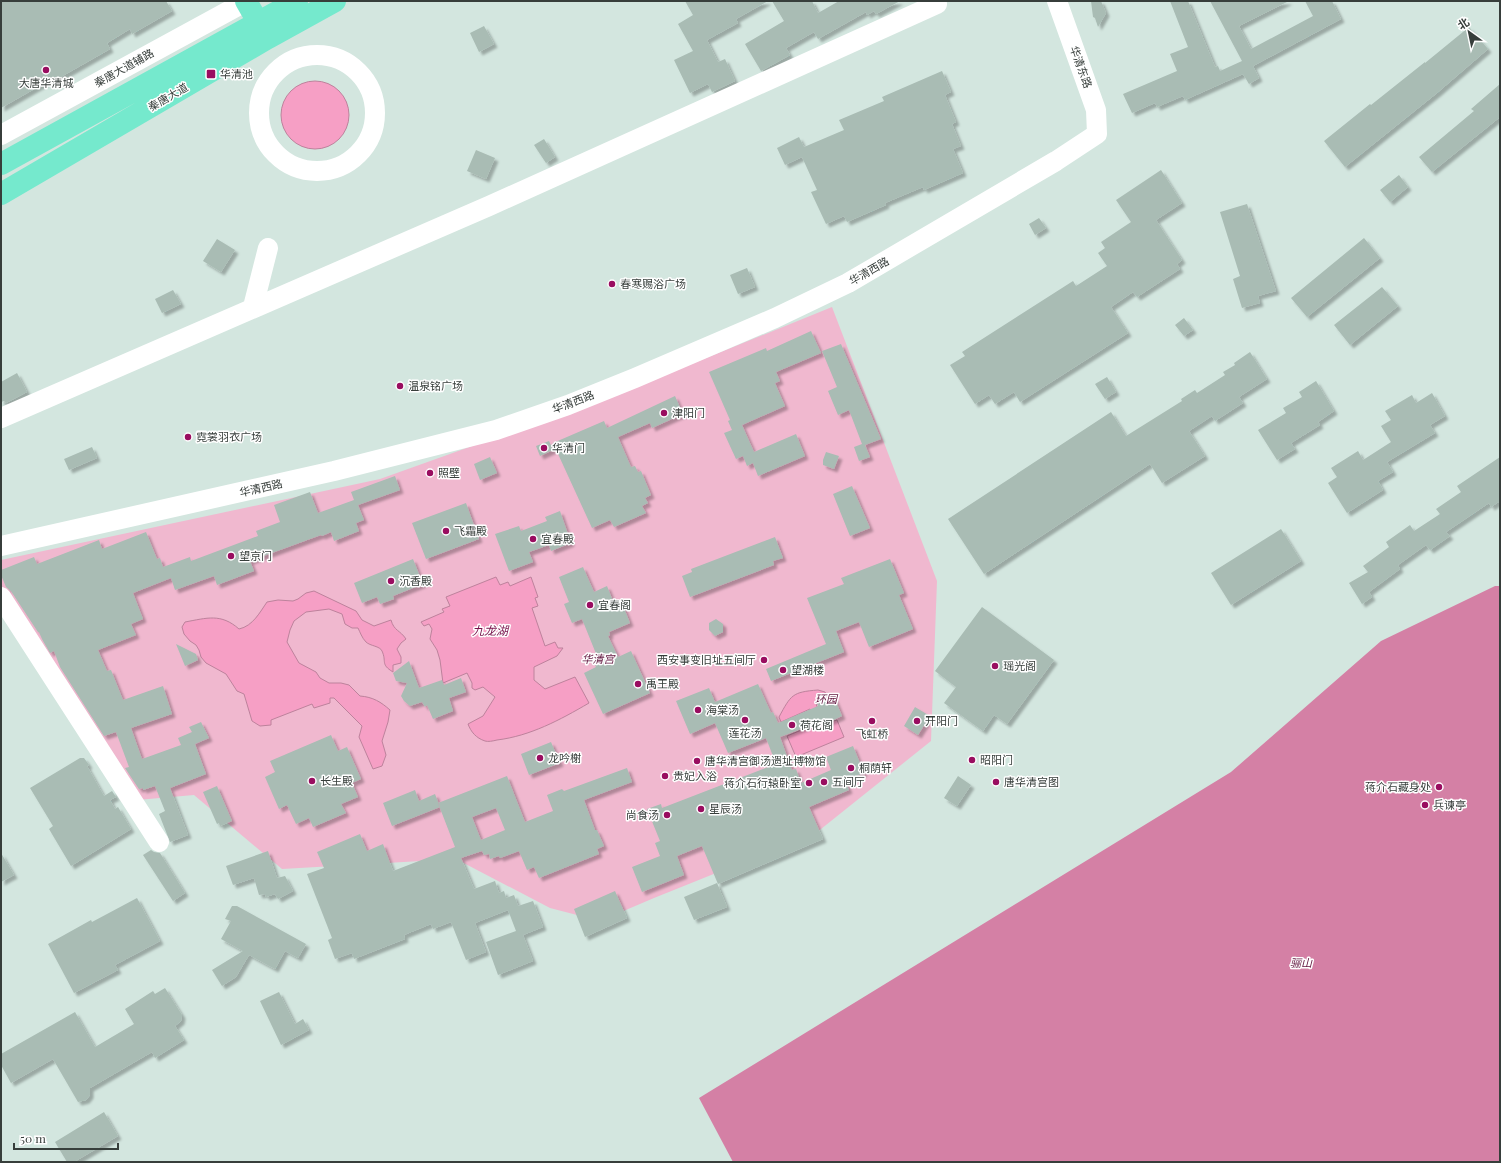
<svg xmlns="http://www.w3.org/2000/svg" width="1501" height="1163" viewBox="0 0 1501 1163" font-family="'Playfair Display','Noto Sans SC',serif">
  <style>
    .green { fill: #f0b8cf }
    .forest { fill: #d480a5 }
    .water { fill: #f69fc5; stroke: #bd829c }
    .building { fill: #a9bcb4; fill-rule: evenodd; filter: url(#shadow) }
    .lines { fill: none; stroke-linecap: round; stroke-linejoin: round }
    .minor { stroke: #fff; stroke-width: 20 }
    .major { stroke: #75e9cd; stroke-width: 22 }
    .poi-dot { fill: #990d60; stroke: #fff; stroke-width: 1.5 }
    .labels { text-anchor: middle; stroke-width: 3; stroke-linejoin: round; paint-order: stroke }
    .street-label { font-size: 11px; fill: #373e3b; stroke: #fff }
    .poi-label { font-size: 11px; fill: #373e3b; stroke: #fff; text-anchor: start }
    .park-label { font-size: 11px; font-style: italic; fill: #60143d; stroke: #fff }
    .water-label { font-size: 12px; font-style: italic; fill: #78134c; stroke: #fff }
  </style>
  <defs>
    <filter id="shadow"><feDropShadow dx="3.5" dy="3.5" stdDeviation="1" flood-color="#0004"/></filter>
  </defs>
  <rect width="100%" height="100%" fill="#d3e6df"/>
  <path class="green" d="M832,307l105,274 -6,160 -115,92 -162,65 -54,23 -50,-13 -94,-49 -174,10 -88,-74 -57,5 -136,-210v-30l379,-81 235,-84z"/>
  <path class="forest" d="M1495,586h5v576h-767l-34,-64 532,-326 150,-131z"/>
  <path class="water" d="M281 115a34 34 0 1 1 68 0a34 34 0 1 1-68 0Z
    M496,577l4,8 8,-3 2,4 21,-9 7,20 -3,1 3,8 -6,2 13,38 10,-4 3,6h5l-6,8 -23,11v13l11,9 30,-12 14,26c-29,17 -59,33 -92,37 -4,1 -9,2 -12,1 -9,-3 -14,-9 -17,-17l15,-8 12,-19 -12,-10 -8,3 -3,-2v-5l-5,-10 -24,10 -3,-23 -3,-10 -7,-11 2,-10 -3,-5 -5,2 -3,-4 23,-10 -2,-3 8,-3 -4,-9z
    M314,591l42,20 6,9 12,6 17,-6c3,11 9,10 15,19l-5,4 -4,6 4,8v6l-8,2v7c-13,-8 -6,-10 -11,-21 -2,-5 -12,-5 -16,-9 -4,-4 -6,-10 -8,-14h-6l-7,-4 -3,-10 -13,-5 -23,3 -12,9 -4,9 -3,12 12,21 17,9 4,6 9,5h12l8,2 11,11c13,1 21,6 30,14l-2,12 -6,19 4,14 -4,11 -9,3 -14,-32 3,-11 -28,-28h-4v5l-16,5 -2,-4 -41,16v5l-11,1 -8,-5 -8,-27 -7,-3 -11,-17 -20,-11 -5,-6 -2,-7 -3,-5 -6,-4 -6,-7 -2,-7 3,-5c22,-4 36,-9 54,7 14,-3 21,-17 28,-27l11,-2 15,1 5,-2 8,-6z
    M818,690l7,2 3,7 -12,5 8,20 13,-4 7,17 -48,20 -9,-21 29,-12 -6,-15 -29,13 -2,-5c12,-22 13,-25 39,-27z"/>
  <path class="building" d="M1,1h165l6,10 -40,23 -2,-5 -23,14 3,6 -51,29 -2,-2 -56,32z
    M685,1h83l-32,18 2,4 -31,17 11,22 7,-3 10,22 -23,11 -4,-8 -18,9 -16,-33 19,-9 -15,-27 15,-9z
    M772,1h40l6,12 21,-12h61l-24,13 -2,-3 -7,4 -1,-3 -48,27 -4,-7 -28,16 4,7 -29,16 -16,-27 39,-23z
    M1091,1h10l5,12 -8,14 -3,-9 -2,-1z
    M1170,1h18l27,66 3,-1 2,5 22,-10 -32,-60h79l-50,25 12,23 62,-33 -8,-15h27l9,18 -88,47 6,12 -10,6 -6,-10 -58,26 -2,-4 -26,11 -2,-4 -23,10 -9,-19 54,-23 -7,-17 18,-7z
    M484,26l10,18 -15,8 -9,-19z
    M1469,27l19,22 -51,44 -92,74 -21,-26 46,-37 1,1 54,-43v1z
    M942,71l9,21 -6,3 11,27 -4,2 9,22 -8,3 10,24 -39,17 -1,-3 -38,16 1,2 -39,17 -3,-6 -18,8 -15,-32 6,-2 -15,-33 -17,8 -8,-17 22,-11 5,10 40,-17 -5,-10 45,-19 -2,-4z
    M1500,84v33l-68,55 -13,-15 55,-46 -3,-2z
    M544,139l11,18 -9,6 -12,-18z
    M476,150l19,8 -9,21 -19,-8z
    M1161,170l21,33 -26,17 26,40 -5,4 3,5 -43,28 -4,-5 -22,15 17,26 -108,69 -6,-10 -19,12 -6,-9 -14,9 -25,-39 15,-9 -3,-4 111,-71 3,5 31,-20 -9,-13 7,-5 -4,-6 30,-20 -15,-22z
    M1399,175l9,12 -18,15 -10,-12z
    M1247,204l29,87 -18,5 2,7 -18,5 -9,-29 7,-3 -20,-64z
    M1039,218l7,10 -11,7 -6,-11z
    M1364,238l16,20 -73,59 -16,-19z
    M217,239l18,11 -14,22 -18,-11z
    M747,268l8,19 -17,7 -8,-19z
    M1382,287l16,19 -48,39 -16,-20z
    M173,290l8,14 -19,9 -7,-14z
    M1184,318l9,12 -9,6 -9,-11z
    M811,331l10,22 -45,19 4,9 -5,2 10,23 -43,19 12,27 42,-18 9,22 -47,20 -5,-13 -6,3 -4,-10 -7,3 -12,-26 8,-3 -4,-9 2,-1 -21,-48 57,-24 1,3z
    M841,344l40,95 -16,6 5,12 -11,4 -5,-14 8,-3 -13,-34 -11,5 -10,-24 9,-4 -15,-36z
    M1250,352l17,27 -28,18 4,6 -28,18 -3,-5 -23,15 16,25 -43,27 -12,-19 -166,110 -36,-55 163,-107 15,24 56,-35 -1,-2 14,-9 2,3 28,-18 -2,-3 12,-7 -1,-2z
    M17,373l10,19 -21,11 -2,-2 -3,1v-20z
    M1107,377l9,15 -11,7 -10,-15z
    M1316,381l18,30 -16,11 2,3 -29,18 4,6 -18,11 -19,-30 28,-17 -3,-5 19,-11 -3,-5z
    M1432,393l13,23 -15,9 5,8 -48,29 6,10 -15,9 5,9 -36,23 -19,-30 9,-6 -6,-9 27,-17 5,9 28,-18 -10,-16 10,-6 -6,-9 27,-16 4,8z
    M675,396l8,18 -31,14 -2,-5 -32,14 13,30 4,-1 3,6 3,-1 10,24 -6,3 3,5 -6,3 4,7 -32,14 -4,-7 -18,8 -39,-85 51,-22 3,7z
    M549,441l4,9 -13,6 -4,-10z
    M92,447l5,11 -28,12 -5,-11z
    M826,452l13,4 -5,13 -11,-4v-5z
    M490,457l7,16 -17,7 -6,-16z
    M1500,457v44l-9,6 -2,-4 -43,29 4,4 -20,14 -4,-5 -28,20 2,4 -31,23 3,5 -10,7 -13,-21 19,-11 -5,-6 26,-19 -3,-5 24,-17 4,6 26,-17 -4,-5 25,-17 -4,-6z
    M395,476l5,14 -42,15 6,15 -8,3 3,8 -25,10 -3,-9 -9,4 -1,-1 -71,26 4,10 -37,14 -3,-9 -39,14 -4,-12 -38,15 10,26 -12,5 5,11 -38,15 9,21 4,-1 12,30 40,-14 9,28 -41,14 11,31 39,-14 -3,-7 14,-6 -3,-5 12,-5 8,16 -14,6 11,30 -36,14 18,47 -18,7 -11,-28 6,-3 -10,-25 -12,4v-2l-4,1 -14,-21 4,-1 -13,-35 -12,4 -44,-69 -6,-16 -4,2 -8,-14 -3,-7h-1l-27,-41 -5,-4 -5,-12v-5l33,-13 3,7 62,-24 3,9 44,-17 11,27 3,-1 3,9 27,-10 1,4 67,-25 -2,-5 24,-9 -6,-17 36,-13 8,21 36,-13 -3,-8z
    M852,486l18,42 -20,8 -17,-42z
    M466,503l13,36 -53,20 -14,-36z
    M560,511l11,32 -20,8 -2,-6 -20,7 4,10 -24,9 -14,-37 24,-8 2,5 26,-10 -2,-4z
    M1281,529l20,32 -70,44 -20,-32z
    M775,537l8,21 -10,3 1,4 -84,32 -8,-21 10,-4 -1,-3z
    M413,559l10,25 -30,12 1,3 -14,5 -3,-7 -15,6 -8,-20z
    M890,559l14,34 -5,2 14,34 -44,18 -10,-25 -23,9 8,21 -73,29 -5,-12 60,-25 -19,-46 37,-14 -3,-6z
    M583,567l11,25 13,-6 8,20 7,-3 8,20 -21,9 1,3 -2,1 10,21 13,-6 19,42 -47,21 -19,-41 12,-6 -2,-4 5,-2 -17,-42 -10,4 -8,-19 5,-2 -10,-25z
    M982,607l72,53 -47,64 -13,-9 -11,16 -39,-28 12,-16 -21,-16z
    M716,619l7,5v8l-8,4 -6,-6v-7z
    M176,644l20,10 2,6 -13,6z
    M409,661l10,27 23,-8 2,5 17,-7 5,14 -17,6 4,13 -20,8 -6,-14 -2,2 -3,-5 -12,4 -6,-5 -3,-5 6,-13 -11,-2 -3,-8z
    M758,684l13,29 2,-1 5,11 40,-17 -1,-2 17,-7 8,19 -17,8 -1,-4 -44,17 12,33 4,-1 5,14 30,-13 -5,-13 27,-11 11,27 -19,8 4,9 -40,17 14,32 -105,45 -16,-38 -25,10 7,19 -42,17 -10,-25 28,-11 -5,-13 5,-2 -13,-32 14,-5 1,4 114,-44 -10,-26 -38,15 -13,-30 -25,11 -14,-33 33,-13 6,14z
    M915,707l15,9 -12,19 -14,-9z
    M331,735l7,16 9,-4 14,32 -9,4 6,14 -17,7 5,9 -33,14 -4,-9 -13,6 -9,-19 -8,4 -14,-32 10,-5 -5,-11z
    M551,742l9,21 -31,12 -8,-21z
    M80,758h4l5,7 -2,1 17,30 8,-5 4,6 -6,3 5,9 3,-2 13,22 -60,37 -22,-37 4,-3 -23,-38z
    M627,768l5,14 -48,18 11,30h2l7,16 -7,3 2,5 -60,24 -5,-11 -7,3 -8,-19 -19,7 -1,-2 -9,3 -1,-5 -5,1 -2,-4 -21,7 13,31 21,-8 4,12 5,-2 2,7 8,-3 4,11 15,-5 10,26 -20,8 10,26 -35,14 -12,-33 30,-11 -8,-21 -33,13 11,29 -20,8 -15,-38 -18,7 -2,-5 -27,11 1,4 -51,20 -2,-6 -17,6 -7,-19 4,-2 -25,-64 17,-6 -7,-16 43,-18 7,17 16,-7 10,27 62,-24 -17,-44 69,-27 18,46 28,-11 -6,-16 15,-6 2,2zM496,808l9,22 -24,10 -9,-23z
    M958,776l13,9 -14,21 -13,-8z
    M217,786l15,35 -12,5 -1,-3 -2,1 -14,-32z
    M415,790l4,11 16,-7 5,13 -48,19 -9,-23z
    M151,850l3,2 6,1 25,40 -12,8 -30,-46z
    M268,851l9,27 8,-2 8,15 -15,8 -3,-5 -9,3 -1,-3 -6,1 -5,-17 -21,7 -7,-19z
    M1,853l13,22 -13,7z
    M717,883l10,24 -33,13 -10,-23z
    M615,891l12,27 -42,19 -11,-28z
    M137,898l23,43 -45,24 3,5 -44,23 -26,-49 43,-24 1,2z
    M232,906h5l69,38 -8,14 -13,-7 -10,18 -26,-14 -13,22 -14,9 -10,-16 31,-19 -22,-12 10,-18 -6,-2z
    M165,988l17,27 -1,6 -6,5 9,14 -29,18 -3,-6 -62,36v7l-4,5 -8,2 -25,-43 -42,24 -10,-18v-11l74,-42 20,35 39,-23 -9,-15 28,-18 2,3z
    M279,992l16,32 8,-5 6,11 -28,15 -21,-44z
    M104,1112l14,24 -44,26h-7l-12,-20z"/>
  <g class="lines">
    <path class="minor" d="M259 113a58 58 0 1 1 116 0a58 58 0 1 1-116 0Z
      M1,135l246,-134
      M253,307l15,-59
      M1,418l488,-212 448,-202 -1,-3
      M1,546l333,-75 162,-41 72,-25 67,-27 140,-60 73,-35 208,-122 41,-27 -1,-24 -39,-109
      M1,597l158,245"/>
    <path class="major" d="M246,1l20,35
      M1,164l296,-163
      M1,194l267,-156 67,-37"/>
  </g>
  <g class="poi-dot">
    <circle cx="46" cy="70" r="4"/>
    <rect x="206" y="69" width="10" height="10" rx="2"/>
    <circle cx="612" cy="284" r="4"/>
    <circle cx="400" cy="386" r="4"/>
    <circle cx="664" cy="413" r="4"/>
    <circle cx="188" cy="437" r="4"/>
    <circle cx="544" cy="448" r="4"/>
    <circle cx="430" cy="473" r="4"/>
    <circle cx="446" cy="531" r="4"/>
    <circle cx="533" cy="539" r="4"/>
    <circle cx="231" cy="556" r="4"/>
    <circle cx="391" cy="581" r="4"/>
    <circle cx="590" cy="605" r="4"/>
    <circle cx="764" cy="660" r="4"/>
    <circle cx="995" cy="666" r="4"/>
    <circle cx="783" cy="670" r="4"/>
    <circle cx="638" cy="684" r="4"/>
    <circle cx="698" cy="710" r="4"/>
    <circle cx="745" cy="720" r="4"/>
    <circle cx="872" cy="721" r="4"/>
    <circle cx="917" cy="721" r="4"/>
    <circle cx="792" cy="725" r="4"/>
    <circle cx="540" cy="758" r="4"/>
    <circle cx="972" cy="760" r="4"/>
    <circle cx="697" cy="761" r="4"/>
    <circle cx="851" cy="768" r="4"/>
    <circle cx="665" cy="776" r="4"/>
    <circle cx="312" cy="781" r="4"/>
    <circle cx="824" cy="782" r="4"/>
    <circle cx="996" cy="782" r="4"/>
    <circle cx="809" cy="783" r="4"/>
    <circle cx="1439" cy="787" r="4"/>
    <circle cx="1425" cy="805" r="4"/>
    <circle cx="701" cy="809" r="4"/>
    <circle cx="667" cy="815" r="4"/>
  </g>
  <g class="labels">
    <g class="street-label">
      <text transform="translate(1081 67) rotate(70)" y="4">华清东路</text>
      <text transform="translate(124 68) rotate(-29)" y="4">秦唐大道辅路</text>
      <text transform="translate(168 97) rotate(-30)" y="4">秦唐大道</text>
      <text transform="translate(869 271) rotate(-30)" y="4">华清西路</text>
      <text transform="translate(573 402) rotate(-21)" y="4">华清西路</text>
      <text transform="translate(261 488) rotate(-13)" y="4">华清西路</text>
    </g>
    <g class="poi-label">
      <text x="220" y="78">华清池</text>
      <text x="46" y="87" text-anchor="middle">大唐华清城</text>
      <text x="620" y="288">春寒赐浴广场</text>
      <text x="408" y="390">温泉铭广场</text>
      <text x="672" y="417">津阳门</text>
      <text x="196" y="441">霓裳羽衣广场</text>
      <text x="552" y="452">华清门</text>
      <text x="438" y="477">照壁</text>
      <text x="454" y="535">飞霜殿</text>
      <text x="541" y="543">宜春殿</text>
      <text x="239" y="560">望京门</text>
      <text x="399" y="585">沉香殿</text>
      <text x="598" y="609">宜春阁</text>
      <text x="756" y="664" text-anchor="end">西安事变旧址五间厅</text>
      <text x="1003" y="670">瑶光阁</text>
      <text x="791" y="674">望湖楼</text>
      <text x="646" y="688">禹王殿</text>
      <text x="706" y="714">海棠汤</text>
      <text x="925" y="725">开阳门</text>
      <text x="800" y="729">荷花阁</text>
      <text x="745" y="737" text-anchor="middle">莲花汤</text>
      <text x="872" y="738" text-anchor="middle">飞虹桥</text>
      <text x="548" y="762">龙吟榭</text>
      <text x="980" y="764">昭阳门</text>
      <text x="705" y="765">唐华清宫御汤遗址博物馆</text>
      <text x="859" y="772">桐荫轩</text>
      <text x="673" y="780">贵妃入浴</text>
      <text x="320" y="785">长生殿</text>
      <text x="832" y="786">五间厅</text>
      <text x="1004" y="786">唐华清宫图</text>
      <text x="801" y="787" text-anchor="end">蒋介石行辕卧室</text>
      <text x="1431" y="791" text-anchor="end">蒋介石藏身处</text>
      <text x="1433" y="809">兵谏亭</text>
      <text x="709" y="813">星辰汤</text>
      <text x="659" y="819" text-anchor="end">尚食汤</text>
    </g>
    <g class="park-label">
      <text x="598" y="663">华清宫</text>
      <text x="826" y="703">环园</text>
      <text x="1301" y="967">骊山</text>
    </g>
    <g class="water-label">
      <text x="490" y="635">九龙湖</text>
    </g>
  </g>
  <rect width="1501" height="1163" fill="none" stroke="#373e3b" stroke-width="4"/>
  <g transform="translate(1469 32) rotate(327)" stroke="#ffffff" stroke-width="3" paint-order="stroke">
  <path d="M0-3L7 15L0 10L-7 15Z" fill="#373e3b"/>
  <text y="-6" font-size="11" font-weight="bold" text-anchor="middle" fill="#373e3b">北</text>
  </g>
  <path d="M14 1143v6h104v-6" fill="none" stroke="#373e3b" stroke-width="2"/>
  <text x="20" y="1143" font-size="12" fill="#373e3b" stroke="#ffffff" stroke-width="3" paint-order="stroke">50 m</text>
</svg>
